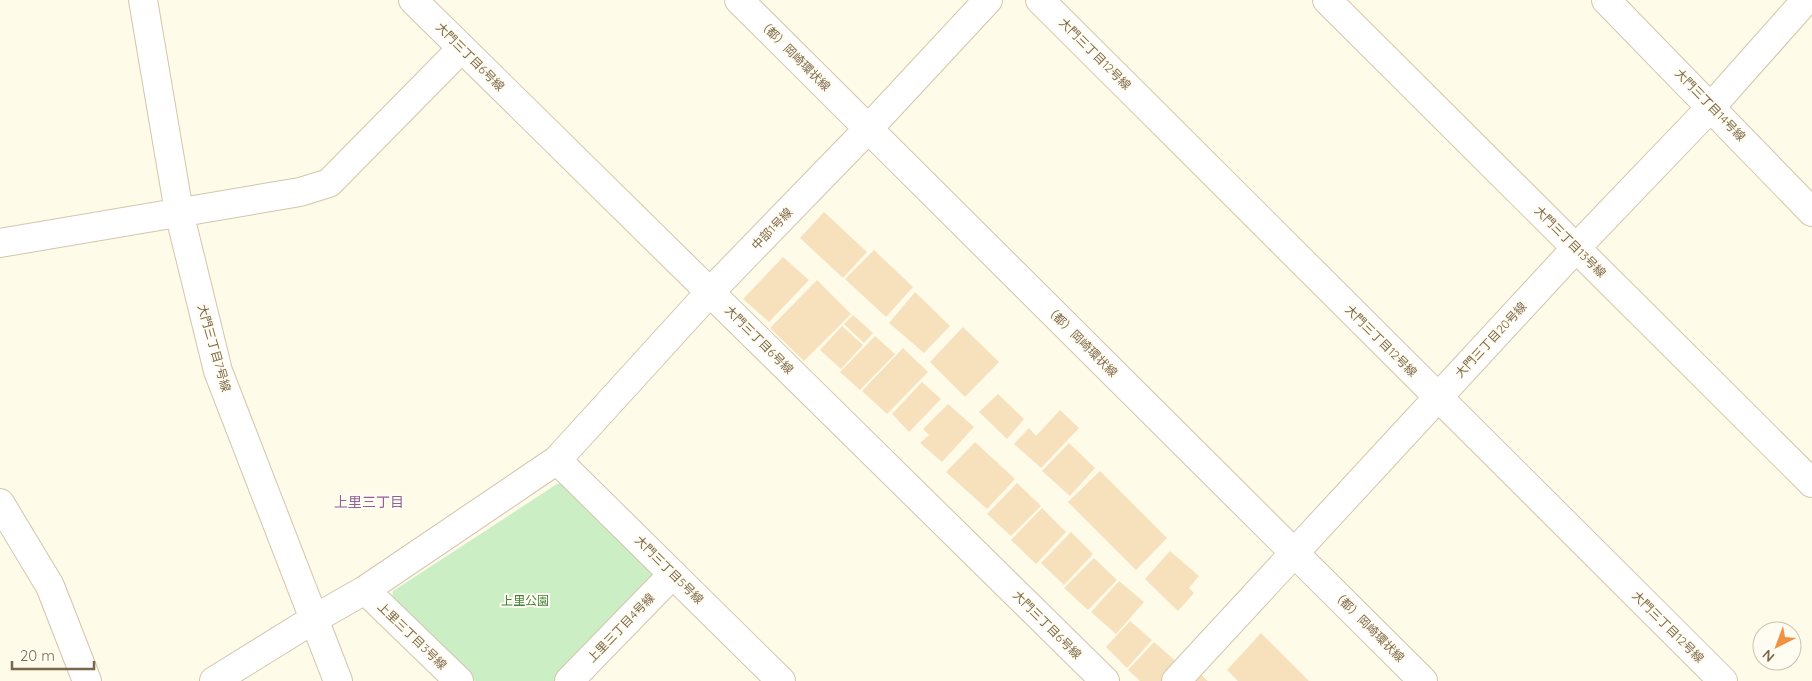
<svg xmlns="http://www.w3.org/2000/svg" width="1812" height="681" viewBox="0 0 1812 681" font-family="Quicksand,'Noto Sans JP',sans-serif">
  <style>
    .green { fill: #cceec5 }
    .building { fill: #f7e1bd }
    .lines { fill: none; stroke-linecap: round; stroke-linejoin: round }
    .minor-casing { stroke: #d3c5ac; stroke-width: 30 }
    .minor { stroke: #fff; stroke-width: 28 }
    .labels { text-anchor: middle; stroke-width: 4; stroke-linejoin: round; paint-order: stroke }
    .street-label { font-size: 12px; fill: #7c6649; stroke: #fffdf1 }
    .park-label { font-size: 12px; fill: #44833f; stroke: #fffdf1 }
    .neighbourhood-label { font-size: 14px; fill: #926198; stroke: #fffdf1 }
  </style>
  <rect width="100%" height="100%" fill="#fefbe9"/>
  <path class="green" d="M557,484h8l89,88v12l-96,97h-83l-83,-81 1,-9z"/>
  <path class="building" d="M824,212l43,40 -24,26 -43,-40z
    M874,250l39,37 -27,30 -41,-38z
    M783,257l26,23 -40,42 -26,-23z
    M817,280l34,34 -47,47 -34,-33z
    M915,292l35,34 -26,27 -35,-30z
    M853,315l20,18 -9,10 -20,-19z
    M842,326l21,19 -22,24 -21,-19z
    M963,327l36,35 -34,35 -35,-35z
    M875,336l20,18 -35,36 -20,-18z
    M903,348l25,24 -41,42 -25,-23z
    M922,382l19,17 -32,33 -17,-18z
    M998,394l26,25 -17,20 -28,-27z
    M948,404l26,23 -32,35 -22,-19 9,-8 -6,-6z
    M1060,410l19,18 -38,40 -27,-24 15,-16 7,8z
    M975,442l40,37 -28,30 -41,-37z
    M1069,443l26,25 -25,28 -28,-25z
    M1100,471l67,67 -31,32 -68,-68z
    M1017,483l24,23 -30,30 -24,-22z
    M1042,508l24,24 -30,32 -25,-24z
    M1071,532l22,22 -29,31 -23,-22z
    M1170,551l29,25 -10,12 5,5 -16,18 -33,-32z
    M1094,558l23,22 -29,30 -24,-22z
    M1119,581l25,21 -28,32 -25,-22z
    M1130,621l22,19 -25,28 -21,-21z
    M1261,633l48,48h-71l-11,-11z
    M1154,642l25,22 -16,17h-23l-12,-11z
    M1198,672l10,9h-18z"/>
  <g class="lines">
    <defs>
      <path id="minor" d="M143,0l36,212 39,159 120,310
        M413,0l692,681
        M739,0l684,681
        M1040,0l683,681
        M1327,0l485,483
        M1606,0l206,212
        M0,243l300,-51 29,-9 132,-134
        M557,460l224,221
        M0,503l50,83 37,95
        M365,590l94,91
        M214,681l100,-62 51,-29 192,-130 153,-168 158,-163 120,-129
        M569,681l104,-107
        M1176,681l400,-433 135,-141 95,-107"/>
    </defs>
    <use href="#minor" class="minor-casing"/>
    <use href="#minor" class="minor"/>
  </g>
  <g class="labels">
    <g class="street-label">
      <text transform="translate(1095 54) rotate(45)" y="4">大門三丁目12号線</text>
      <text transform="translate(794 55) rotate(45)" y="4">（都）岡崎環状線</text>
      <text transform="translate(470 57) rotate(45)" y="4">大門三丁目6号線</text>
      <text transform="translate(1710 105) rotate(46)" y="4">大門三丁目14号線</text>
      <text transform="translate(772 229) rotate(-46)" y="4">中部1号線</text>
      <text transform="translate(1570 242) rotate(45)" y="4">大門三丁目13号線</text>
      <text transform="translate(759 340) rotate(45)" y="4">大門三丁目6号線</text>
      <text transform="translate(1491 340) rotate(-47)" y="4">大門三丁目20号線</text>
      <text transform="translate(1081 341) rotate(45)" y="4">（都）岡崎環状線</text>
      <text transform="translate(1381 341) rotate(45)" y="4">大門三丁目12号線</text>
      <text transform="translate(214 348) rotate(74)" y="4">大門三丁目7号線</text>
      <text transform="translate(669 570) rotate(45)" y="4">大門三丁目5号線</text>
      <text transform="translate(1047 625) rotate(45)" y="4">大門三丁目6号線</text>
      <text transform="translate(1368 626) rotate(45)" y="4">（都）岡崎環状線</text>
      <text transform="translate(1668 627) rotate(45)" y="4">大門三丁目12号線</text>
      <text transform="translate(621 628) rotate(-46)" y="4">上里三丁目4号線</text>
      <text transform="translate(412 636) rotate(44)" y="4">上里三丁目3号線</text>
    </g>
    <g class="park-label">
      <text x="525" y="605">上里公園</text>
    </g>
    <g class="neighbourhood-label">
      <text x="369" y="507">上里三丁目</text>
    </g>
  </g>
  <g transform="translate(1777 646) rotate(222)"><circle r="24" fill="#fffdf1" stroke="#cbc1ae"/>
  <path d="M0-4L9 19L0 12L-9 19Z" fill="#f39143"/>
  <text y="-8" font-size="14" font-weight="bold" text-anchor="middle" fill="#7c6649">N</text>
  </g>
  <path d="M12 661v8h82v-8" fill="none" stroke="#7c6649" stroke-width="2.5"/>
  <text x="20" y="661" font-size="15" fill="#7c6649" stroke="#fffdf1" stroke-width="4" paint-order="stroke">20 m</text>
</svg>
